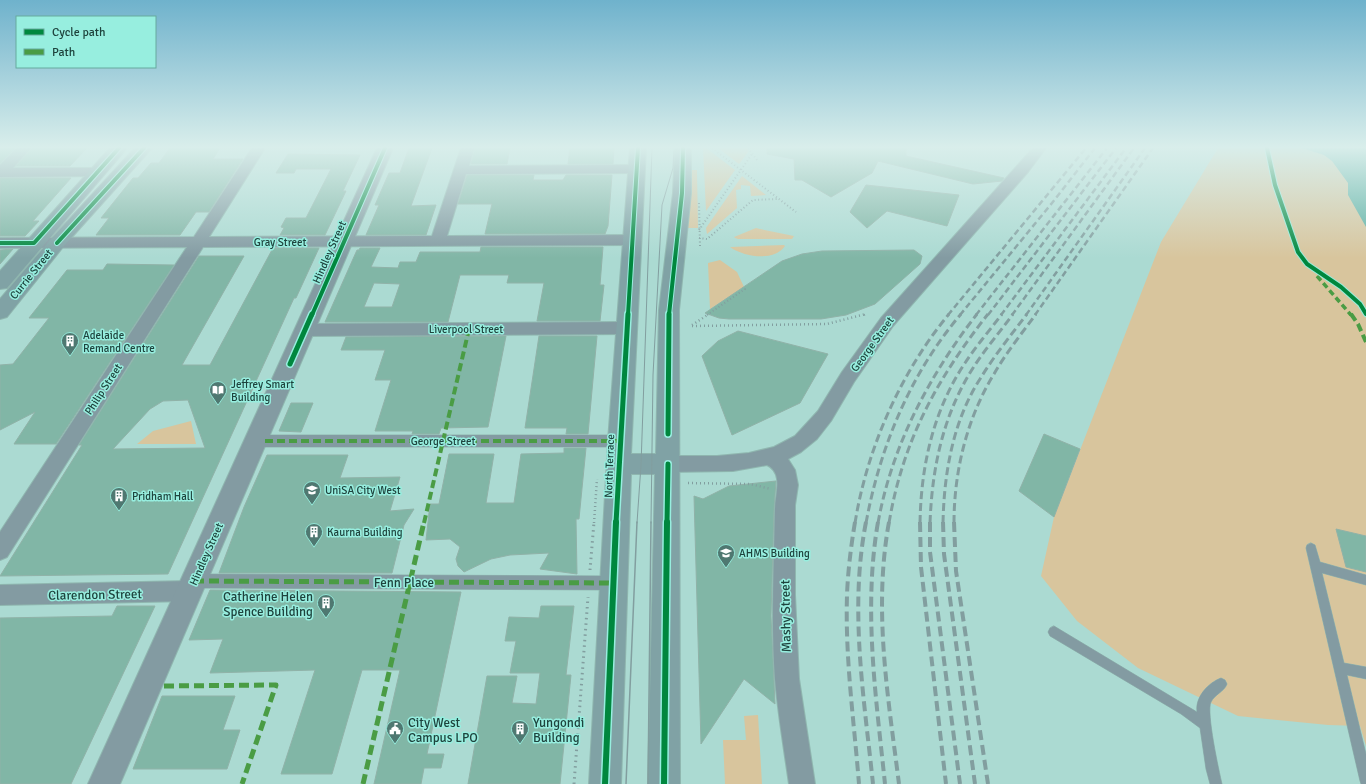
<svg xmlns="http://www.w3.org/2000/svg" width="1366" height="784" viewBox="0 0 1366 784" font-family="Signika,sans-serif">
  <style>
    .green { fill: #d8c59d }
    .water { fill: #59aea1 }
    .building { fill: #81b6a6; stroke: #90b2a8; fill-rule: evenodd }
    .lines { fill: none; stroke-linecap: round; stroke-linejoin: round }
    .service-casing { stroke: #8fb6af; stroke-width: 1 }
    .pedestrian-casing { stroke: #8fb6af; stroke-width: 1 }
    .minor-casing { stroke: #8fb6af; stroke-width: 2 }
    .tertiary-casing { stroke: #8fb6af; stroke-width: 2 }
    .secondary-casing { stroke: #8fb6af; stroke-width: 2 }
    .path-far2 { stroke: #829e9f; stroke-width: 2; stroke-dasharray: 1 2.5; stroke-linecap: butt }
    .path-far1 { stroke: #829e9f; stroke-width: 2.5; stroke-dasharray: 1 3; stroke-linecap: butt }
    .path { stroke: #829e9f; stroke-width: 3; stroke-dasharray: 1.5 4; stroke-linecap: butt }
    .service { fill: #839ba2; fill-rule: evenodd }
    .pedestrian { fill: #839ba2; fill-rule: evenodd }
    .minor { fill: #839ba2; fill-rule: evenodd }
    .tertiary { fill: #839ba2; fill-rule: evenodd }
    .secondary { fill: #80a2a5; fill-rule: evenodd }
    .tram-far1 { stroke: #829e9f; stroke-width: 1 }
    .tram { stroke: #829e9f; stroke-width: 1.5 }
    .rail-far2 { stroke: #829e9f; stroke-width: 2.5; stroke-dasharray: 6 3.5; stroke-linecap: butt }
    .rail-far1 { stroke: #829e9f; stroke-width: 3; stroke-dasharray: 8 4; stroke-linecap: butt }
    .rail { stroke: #829e9f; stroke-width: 4; stroke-dasharray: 10 5; stroke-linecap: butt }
    .quiet-far2 { stroke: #4a9c44; stroke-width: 3.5; stroke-dasharray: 6 3.5; stroke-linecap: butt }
    .quiet-far1 { stroke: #4a9c44; stroke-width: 4; stroke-dasharray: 8 4; stroke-linecap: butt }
    .quiet { stroke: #4a9c44; stroke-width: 5; stroke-dasharray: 10 5; stroke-linecap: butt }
    .cycleway-far2-casing { stroke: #97eedf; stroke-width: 6 }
    .cycleway-far1-casing { stroke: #97eedf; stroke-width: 8 }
    .cycleway-casing { stroke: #97eedf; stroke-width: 9 }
    .cycleway-far2 { stroke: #00873e; stroke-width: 4 }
    .cycleway-far1 { stroke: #00873e; stroke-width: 5 }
    .cycleway { stroke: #00873e; stroke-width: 6 }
    .labels { text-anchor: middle; stroke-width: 3; stroke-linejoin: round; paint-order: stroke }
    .street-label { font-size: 11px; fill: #1e433d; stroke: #97eedf }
    .poi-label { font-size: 11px; fill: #1e433d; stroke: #97eedf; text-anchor: start }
    .near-street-label { font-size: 13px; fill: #1e433d; stroke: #97eedf }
    .near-poi-label { font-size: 13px; fill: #1e433d; stroke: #97eedf; text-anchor: start }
  </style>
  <rect width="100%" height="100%" fill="#abdad2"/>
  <path class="green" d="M703,148h3l29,22 -29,41z
    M718,148h29l2,3 -10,13z
    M1218,148h148v598l-6,-20 -32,-1 -90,-9 -100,-48 -61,-47 -36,-45 13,-59 107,-275z
    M691,170h6l1,58h-12z
    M742,176l24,19 -15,1 -1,-10 -9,-1v4l-5,1 1,18 -30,26 -1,-6z
    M756,228l4,1 34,7 -2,3h-54l-3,-1 -1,-1z
    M784,245l1,1c-11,16 -41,11 -55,1z
    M720,260l17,12 7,15 -34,22 -2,-46z
    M191,421l5,23h-59l16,-13z
    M758,715l4,69h-37l-2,-44h23l-2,-24z"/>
  <path class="water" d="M1302,148h64v79l-18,-32v-12l-16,-22 -8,-6z"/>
  <path class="building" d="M0,148h15l-15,15z
    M32,148h55l-17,18h-54z
    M170,148h50l-7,11h30l-34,53h-13l-16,23h-84l13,-17h-8l32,-40h5l13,-15h8z
    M409,148h23l-21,58 25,-1 -10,30h-60l13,-30h-4l14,-32h11z
    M475,148h35l-3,16h-36z
    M570,148h44l-1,16h-45z
    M767,148h139v8l98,22 -2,3 -29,3 -95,-23 -6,12 -41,24 -29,-17h-7l-1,-21 -27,-5z
    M288,154l72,1 -17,36h3l-21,44h-45l4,-7 -3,-1 5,-9h20l25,-49h-35l-2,4h-18z
    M467,175h67l-1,5h30l3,-5h46l-4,51 -3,8h-120l7,-30h-34z
    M0,178h71l-38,43h6l-14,15h-25z
    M866,185l93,10 -12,31 -60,-15 -20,17 -17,-16z
    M481,247h122l-3,38h4l-4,36h-63l7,-38h-37l2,-8h-49l-12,47h-123l32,-72h2l1,-2h20l-9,19 27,1 2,-6h16l4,-10h60zM374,283l26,1 -8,23h-28z
    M273,248h46l-23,50h-2l-126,276 -168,2 82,-131h-3l120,-189h45l-62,109h28zM188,400l17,48 -92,1 37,-40 13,-8z
    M13,249l-13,15v-14z
    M914,250l8,6 -2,8 -45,40 -29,11 -25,4h-92l-10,-1 -14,-5 77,-52 20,-7 20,-3z
    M107,264l67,1 -118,179h-42l21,-32 -35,18v-65l13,-1 36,-46h-20l38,-48h36z
    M738,331l90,23 -28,49 -68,32 -30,-79 16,-15z
    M506,336l-18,91 -47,1 -2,6h-27l1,-3h-38l16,-51h-16l10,-30h-44l5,-13z
    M539,336h58l-9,98h-22l1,-6h-42z
    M291,403h22l-12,29 -22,-1z
    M1044,434l36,15 -26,68 -35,-26z
    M564,448h22l-7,71h-3l1,55 -37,-5 9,-16 -39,2 -19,4 -27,13 -6,-6 -2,-7 4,-12 -10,-8 -24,1 4,-36h9l10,-50h45l-8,49h28l7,-49 43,-1z
    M267,455h81l-8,23 60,-1 -10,34 24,-2 -10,16 -12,48h-173l25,-66z
    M776,481l-2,28 -3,107 4,88 -31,-25 -43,65 -7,-248 9,3 26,-13z
    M1336,529l30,7v36l-20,-5z
    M210,590l251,2 -34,162h17l-3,14h-17l-3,16h-47l26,-114h-38l-30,104h-51l34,-104 -105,3 13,-34 -34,1z
    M117,606h38l-84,178h-71v-166l112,-2z
    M541,606h33l-8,69h5l-11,109h-92l19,-108h30l-5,27 24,1 4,-31h-30l6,-32h-11l4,-24 30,1z
    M162,696h73l-12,34h17l-13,39h-94z"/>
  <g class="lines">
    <defs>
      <path id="service" d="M1311,543l4,2 5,17 46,13v10l-44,-12 22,90 22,4v12l-19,-4 19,79v30h-5l-1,-3 -54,-233 1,-3z
        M1054,626l143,86c-2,-15 11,-29 24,-34l4,2 2,4c-3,8 -12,10 -16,18 -5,10 8,69 11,82h-12l-4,-15 -6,-41 -19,-14 -131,-78 -2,-4 2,-4z"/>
      <path id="pedestrian" d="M265,435h355l5,2 2,4 -2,4 -5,2h-355l-5,-2 -2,-4 2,-4z
        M194,574l420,2 6,2 2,5 -2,5 -6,2 -420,-2 -6,-2 -2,-5 2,-5z"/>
      <path id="minor" d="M17,148h14l-18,20h84l5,1 2,3 -2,3 -5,1 -97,1v-12z
        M252,148h13l-56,89 223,-1 29,-88h13l-5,18 167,-1 5,1 2,3 -2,3 -5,1 -170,1 -19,62 185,-1 5,2 2,3 -2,3 -5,2 -429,2 -196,310 -7,3v-28l187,-285 -187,1v-10l194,-1z
        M1033,148h13l-18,24 -135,154 -39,56 -23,39 -14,18 -16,13 -13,7 7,11 3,15 -3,20v90l4,84 16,105h-26c-5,-35 -11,-70 -14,-105 -4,-56 -1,-113 0,-170 0,-14 9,-36 -8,-44l-34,6 -65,1 -7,-2 -3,-6 3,-6 7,-2h49l32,-3 25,-6 21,-11 23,-25 24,-39 39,-54z
        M627,322l6,2 2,4 -2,4 -6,2 -322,2 -6,-2 -2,-4 2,-4 6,-2z
        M189,581l8,3 3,7 -3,7 -8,3 -189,4v-20z"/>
      <path id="tertiary" d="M377,148h16l-273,636h-32z"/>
      <path id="secondary" d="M110,148h17l-120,140 -7,1v-18z
        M135,148h17l-89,99 -56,70 -7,2v-20l51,-60z
        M630,148h16l-15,306h25l3,-144 14,-117 2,-45h16v45l-12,117 1,474h-32l7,-310h-24l-10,310h-32l19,-343z"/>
    </defs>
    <use href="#service" class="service-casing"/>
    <use href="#pedestrian" class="pedestrian-casing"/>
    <use href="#minor" class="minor-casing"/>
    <use href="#tertiary" class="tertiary-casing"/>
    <use href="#secondary" class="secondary-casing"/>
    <path class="path-far2" d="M712,148l84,64
      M748,148l9,12
      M699,203l1,43
      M699,230l53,-76
      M699,238l8,1 46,-39 24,-1
      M707,315l38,-26 -1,-2
      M864,315l2,-1"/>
    <path class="path-far1" d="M692,325l17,-11
      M692,326l135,-2 39,-10
      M688,483l62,1 21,5
      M594,523l3,-44"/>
    <path class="path" d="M590,570l4,-48
      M574,784l14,-187"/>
    <use href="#service" class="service"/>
    <use href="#pedestrian" class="pedestrian"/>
    <use href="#minor" class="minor"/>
    <use href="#tertiary" class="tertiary"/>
    <use href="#secondary" class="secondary"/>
    <path class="tram-far1" d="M637,523l4,-58 11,-317
      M651,523l2,-148 9,-170 11,-37 1,-20"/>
    <path class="tram" d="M626,784l11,-262
      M648,784l3,-262"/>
    <path class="rail-far2" d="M948,315l138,-167
      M960,315l92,-112 43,-55
      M976,315l131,-167
      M988,315l128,-167
      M1001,315l125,-167
      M1012,315l122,-167
      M1026,315l119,-167
      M1035,315l118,-167"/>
    <path class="rail-far1" d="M855,523c12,-75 46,-151 94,-209
      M866,523c14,-76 44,-149 95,-209
      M878,523c14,-78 51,-147 99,-209
      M889,523c14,-83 48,-144 99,-209
      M920,523c1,-57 13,-112 45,-160 11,-17 25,-33 37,-49
      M930,523c2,-55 13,-108 43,-155 12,-19 27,-36 40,-54
      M943,523c1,-50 10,-102 37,-144 14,-23 31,-44 47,-65
      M954,523c0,-52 13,-105 40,-149 12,-21 28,-41 42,-60"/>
    <path class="rail" d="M855,522c-4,24 -7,48 -8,73 -2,63 7,126 12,189
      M866,522c-17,87 -2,175 7,262
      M878,522c-15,87 -2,175 7,262
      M889,522c-16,88 -1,174 10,262
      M920,522l1,45 4,35 21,182
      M930,522v30l30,232
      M943,522l1,32 31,230
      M954,522l2,49 32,213"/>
    <path class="quiet-far2" d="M1317,276l34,39"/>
    <path class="quiet-far1" d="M1351,314l7,10 8,18
      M265,441h355
      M424,523l45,-194"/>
    <path class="quiet" d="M194,581l420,2
      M164,686l112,-1 -34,99
      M363,784l61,-262"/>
    <defs>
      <path id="cycleway-far2" d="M1267,148l8,37 23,67 9,12 34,23 19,17 6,10
        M0,243h34l85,-95
        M57,243l87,-95
        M312,315l73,-167
        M628,315l10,-167
        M669,315l13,-122 1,-45"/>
      <path id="cycleway-far1" d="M290,364l22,-50
        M668,434l1,-120
        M616,523l12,-209
        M667,523l1,-59"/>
      <path id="cycleway" d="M605,784l11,-262
        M664,784l3,-262"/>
    </defs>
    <use href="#cycleway-far2" class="cycleway-far2-casing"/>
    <use href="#cycleway-far1" class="cycleway-far1-casing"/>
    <use href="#cycleway" class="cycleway-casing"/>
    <use href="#cycleway-far2" class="cycleway-far2"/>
    <use href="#cycleway-far1" class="cycleway-far1"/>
    <use href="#cycleway" class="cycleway"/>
  </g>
  <linearGradient id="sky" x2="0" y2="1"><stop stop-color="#6fb2cc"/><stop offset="0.57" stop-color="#d9eeeb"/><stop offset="1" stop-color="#d9eeeb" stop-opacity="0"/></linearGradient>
  <rect width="1366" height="258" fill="url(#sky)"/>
  <defs>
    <symbol id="building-pin" viewBox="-11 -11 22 30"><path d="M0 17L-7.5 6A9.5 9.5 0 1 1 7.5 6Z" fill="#4f7871" stroke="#97eedf"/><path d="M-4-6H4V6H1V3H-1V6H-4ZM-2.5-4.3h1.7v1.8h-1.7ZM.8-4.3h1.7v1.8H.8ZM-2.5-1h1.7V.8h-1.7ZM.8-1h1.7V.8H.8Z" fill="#fff"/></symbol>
    <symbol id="library-pin" viewBox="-11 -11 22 30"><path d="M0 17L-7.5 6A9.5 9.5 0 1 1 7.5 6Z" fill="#4f7871" stroke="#97eedf"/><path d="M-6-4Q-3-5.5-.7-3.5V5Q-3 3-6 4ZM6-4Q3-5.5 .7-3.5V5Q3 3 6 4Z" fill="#fff"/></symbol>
    <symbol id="university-pin" viewBox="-11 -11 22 30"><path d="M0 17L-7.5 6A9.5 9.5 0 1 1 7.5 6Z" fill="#4f7871" stroke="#97eedf"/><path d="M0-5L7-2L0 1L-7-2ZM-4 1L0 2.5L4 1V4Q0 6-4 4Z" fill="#fff"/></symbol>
    <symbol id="school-pin" viewBox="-11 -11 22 30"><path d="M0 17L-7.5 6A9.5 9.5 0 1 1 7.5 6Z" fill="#4f7871" stroke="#97eedf"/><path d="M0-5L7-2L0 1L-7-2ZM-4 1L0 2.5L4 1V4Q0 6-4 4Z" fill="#fff"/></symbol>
    <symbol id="civic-pin" viewBox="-11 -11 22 30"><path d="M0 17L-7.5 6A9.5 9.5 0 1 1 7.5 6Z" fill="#4f7871" stroke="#97eedf"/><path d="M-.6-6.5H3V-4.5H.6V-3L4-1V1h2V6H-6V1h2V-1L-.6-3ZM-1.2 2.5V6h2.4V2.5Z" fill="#fff"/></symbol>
  </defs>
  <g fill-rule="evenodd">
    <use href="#building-pin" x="60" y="331" width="20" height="27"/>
    <use href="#library-pin" x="208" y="380" width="20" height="27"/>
    <use href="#university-pin" x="302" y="480" width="20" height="27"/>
    <use href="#building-pin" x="109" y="486" width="20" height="27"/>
    <use href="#building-pin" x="304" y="522" width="20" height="27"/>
    <use href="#school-pin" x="716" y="543" width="20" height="27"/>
    <use href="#building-pin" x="316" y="593" width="20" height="27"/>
    <use href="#civic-pin" x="385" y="719" width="20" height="27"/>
    <use href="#building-pin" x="510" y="719" width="20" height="27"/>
  </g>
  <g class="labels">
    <g class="street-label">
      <text x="280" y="246">Gray Street</text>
      <text transform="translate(329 252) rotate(-66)" y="4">Hindley Street</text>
      <text transform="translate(31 274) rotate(-51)" y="4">Currie Street</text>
      <text x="466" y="333">Liverpool Street</text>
      <text transform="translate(872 344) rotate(-54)" y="4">George Street</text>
      <text transform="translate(103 389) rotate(-57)" y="4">Philip Street</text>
      <text x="443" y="445">George Street</text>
      <text transform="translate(609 466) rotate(-88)" y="4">North Terrace</text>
      <text transform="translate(206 554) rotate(-66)" y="4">Hindley Street</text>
    </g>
    <g class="poi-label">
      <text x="83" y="339">Adelaide<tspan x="83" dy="13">Remand Centre</tspan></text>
      <text x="231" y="388">Jeffrey Smart<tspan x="231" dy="13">Building</tspan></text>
      <text x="325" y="494">UniSA City West</text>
      <text x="132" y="500">Pridham Hall</text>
      <text x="327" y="536">Kaurna Building</text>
      <text x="739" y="557">AHMS Building</text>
    </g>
    <g class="near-street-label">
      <text x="404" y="587">Fenn Place</text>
      <text transform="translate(95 594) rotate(-1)" y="5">Clarendon Street</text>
      <text transform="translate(785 616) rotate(-91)" y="5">Mashy Street</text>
    </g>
    <g class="near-poi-label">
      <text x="313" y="601" text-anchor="end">Catherine Helen<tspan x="313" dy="15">Spence Building</tspan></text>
      <text x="408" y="727">City West<tspan x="408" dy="15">Campus LPO</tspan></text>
      <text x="533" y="727">Yungondi<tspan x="533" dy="15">Building</tspan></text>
    </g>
  </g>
  <rect x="16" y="16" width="140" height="52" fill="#97eedf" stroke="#67aa9e"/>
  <rect x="24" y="29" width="20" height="6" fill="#00873e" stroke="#67aa9e"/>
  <text x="52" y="36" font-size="12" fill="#1e433d">Cycle path</text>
  <rect x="24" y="49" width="20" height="6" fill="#4a9c44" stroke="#67aa9e"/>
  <text x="52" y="56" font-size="12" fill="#1e433d">Path</text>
</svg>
